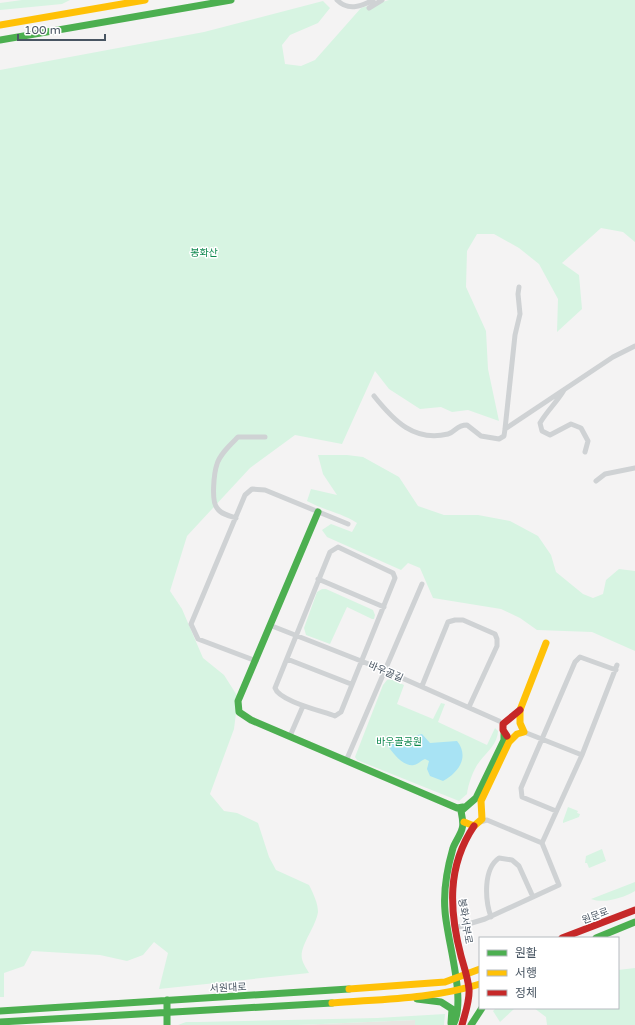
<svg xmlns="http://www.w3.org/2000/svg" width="635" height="1025" viewBox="0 0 635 1025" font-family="'Varela Round','Noto Sans KR',sans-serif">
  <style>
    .commercial { fill: #e8e7e2 }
    .green { fill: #d7f4e2 }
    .water { fill: #a8e3f4 }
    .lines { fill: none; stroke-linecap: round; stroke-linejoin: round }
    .street { stroke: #cfd2d4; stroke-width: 5 }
    .fast { stroke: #4caf50; stroke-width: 7 }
    .slow { stroke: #ffc107; stroke-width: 7 }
    .jam { stroke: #c62828; stroke-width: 7 }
    .labels { text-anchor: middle; stroke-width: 3; stroke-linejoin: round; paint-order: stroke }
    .park-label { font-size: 10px; fill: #0e884e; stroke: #fff }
    .street-label { font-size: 10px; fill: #485562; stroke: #fff }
  </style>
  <rect width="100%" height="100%" fill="#f4f3f3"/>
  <path class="commercial" d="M415,1020v5h-117z"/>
  <path class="green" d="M22,0h48l-8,4 -62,6v-7z
    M389,0h246v242l-12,-10 -22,-4 -39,35 17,12 3,34 -25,23 1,-33 -19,-35 -20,-16 -25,-14h-17l-10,17 -1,36 20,44 2,38 11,52 -31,-11 -16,2 -11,-5 -21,2 -31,-20 -14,-18 -33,73 -47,-9 -45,33 -63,68 -17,55 12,18 21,49 21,17 14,22 -4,32 -24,65 14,17 13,2 21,10 11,34 7,13 33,15c4,8 9,18 9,27 -2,15 -19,34 -16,47 1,5 5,10 7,14l-150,16 9,-36 -14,-11 -11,13 -16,6 -27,-6 -68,-4 -8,15 -20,7v24h-4v-927l204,-38 119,-31 7,7 -12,15 -28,12 -8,10 3,19 16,2 14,-6 46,-52z
    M318,455h29l16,2 36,20 19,29 26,9h34l32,6 28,15 13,19 5,17 27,22 10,4 10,-4 3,-14 13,-11 16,2v80l-43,-19 -55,-2 -17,-12 -19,-9 -68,-11 -13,-30 -12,-5 -7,7 -74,-33 -5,-7 9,-6 21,8 5,-9c-15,-10 -34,-13 -50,-22l4,-12 26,6 -14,-21z
    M322,589h4l47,21 2,5 -1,4h-2l-25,-12 -17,37 -24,-9 -2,-7 13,-36z
    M391,679l13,6 -7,19 36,15 8,-16 4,1 -7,18 49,23 8,-17 3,3c0,12 -11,21 -18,30 -6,7 -12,23 -13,33l-8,7 -102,-41 -2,-3 28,-72 4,-5z
    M568,807l10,4 -1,2 3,1 -1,3 -16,6v-2z
    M602,849l4,12 -17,7 -2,-5h-2l1,-7z
    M635,882v9c-12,7 -31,13 -44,8z
    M635,968v57h-88l-1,-8 -12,-9h84v-38z
    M496,1008h19l-15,14 -7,-11z
    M445,1014l-1,11h-29v-5l-117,5h-120l8,-3h13l178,-4z"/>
  <path class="water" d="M422,734l8,9 27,-2c13,16 1,32 -14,40l-13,-5 -3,-7 2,-8 -4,-2c-4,1 -6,5 -11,6 -11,2 -21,-12 -27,-20l1,-2z"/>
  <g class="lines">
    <path class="street" d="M337,0c11,11 23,7 36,0
      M369,8l13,-8
      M564,390c-7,12 -17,21 -24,33l2,8 8,4 21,-11 10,4 7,13 -3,11
      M374,396c20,25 40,46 74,38 8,-2 8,-9 19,-9l14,11 18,3 5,-3 1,-7 10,-94 5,-21 -2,-20 1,-7
      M505,429l108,-72 22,-11
      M596,481l9,-7 30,-6
      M236,518c-7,-2 -15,-4 -19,-10 -6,-7 -3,-35 0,-44 3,-10 13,-19 21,-27h27
      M338,547l55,26 2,5 -54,134 -6,4c-13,-5 -56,-15 -60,-28l55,-136z
      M318,579l66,28
      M272,626l112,44 115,51
      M287,659l64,25
      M256,661l-58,-22 -7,-15 54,-129 7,-6 13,1 83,34
      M422,686l26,-64 7,-2h8l32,14 2,5v7l-28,61
      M524,732l58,23
      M290,736l13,-30
      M346,761l76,-177
      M556,811l-34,-14 -1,-9 54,-126 5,-5 36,13
      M480,822l7,-2 55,23
      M491,917c-6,-17 -8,-48 8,-59l13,2 7,6 14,31
      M455,928l30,-9 74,-34 -17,-42 40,-88 35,-90"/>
    <path class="fast" d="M0,40l231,-40
      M318,512l-80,189 1,11 12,8 206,88 6,-1
      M596,938l39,-16
      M417,999l24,3 11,7 -1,14
      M167,1000v25
      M0,1011l349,-22
      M0,1022l332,-19
      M453,1025c14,-24 -6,-84 -8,-114 -2,-22 2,-42 8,-63 2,-6 7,-12 9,-19 2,-5 0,-13 -1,-18l15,-13 28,-58v-7
      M471,1025l11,-17"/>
    <path class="slow" d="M0,25l145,-25
      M464,822l10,4 8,-7 -1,-18 28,-59 8,-8 7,-2 -4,-9v-13l26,-67
      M349,989l96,-7 35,-13
      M332,1003c50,-4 100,-4 148,-19"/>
    <path class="jam" d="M507,736l-4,-6v-6l17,-14
      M562,938l73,-28
      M462,1025c3,-12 8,-24 7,-36 -1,-11 -5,-22 -8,-33 -12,-46 -14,-90 13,-130"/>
  </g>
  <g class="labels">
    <g class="park-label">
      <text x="204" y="256">봉화산</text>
      <text x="399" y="745">바우골공원</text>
    </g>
    <g class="street-label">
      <text transform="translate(386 671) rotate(23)" y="4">바우골길</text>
      <text transform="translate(595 915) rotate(-21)" y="4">원문로</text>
      <text transform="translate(466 921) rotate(81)" y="4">봉화서부로</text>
      <text transform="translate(228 987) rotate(-3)" y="4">서원대로</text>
    </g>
  </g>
  <rect x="479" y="937" width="140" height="72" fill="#ffffff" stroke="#b6bbc0"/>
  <rect x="487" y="950" width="20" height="6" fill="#4caf50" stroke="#b6bbc0"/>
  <text x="515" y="957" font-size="12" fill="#485562">원활</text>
  <rect x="487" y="970" width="20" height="6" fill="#ffc107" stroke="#b6bbc0"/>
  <text x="515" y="977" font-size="12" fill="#485562">서행</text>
  <rect x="487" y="990" width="20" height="6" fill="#c62828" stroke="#b6bbc0"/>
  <text x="515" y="997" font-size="12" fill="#485562">정체</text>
  <path d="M18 34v6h87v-6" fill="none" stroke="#485562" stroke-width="2"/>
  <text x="24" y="34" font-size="12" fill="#485562" stroke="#ffffff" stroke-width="3" paint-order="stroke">100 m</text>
</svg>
